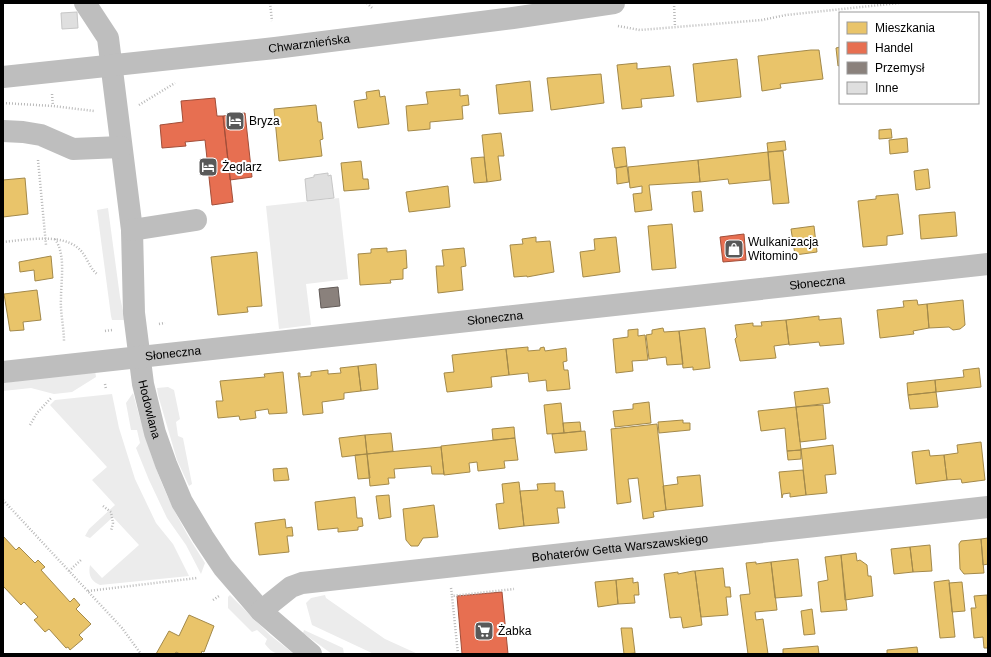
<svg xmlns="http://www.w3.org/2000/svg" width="991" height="657" viewBox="0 0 991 657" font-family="Arial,sans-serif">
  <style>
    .green { fill: #ececec }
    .homes { fill: #e9c46a; stroke: #a3894a }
    .shops { fill: #e76f51; stroke: #a24e39 }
    .industry { fill: #8a817c; stroke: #615a57 }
    .building { fill: #dfdfdf; stroke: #c7c7c7 }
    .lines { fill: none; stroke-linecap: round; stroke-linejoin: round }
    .path { stroke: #b9b9b9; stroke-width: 2.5; stroke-dasharray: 1 2; stroke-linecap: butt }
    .minor { stroke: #bebebe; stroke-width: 22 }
    .major { stroke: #bebebe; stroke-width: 22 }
    .labels { text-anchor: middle; stroke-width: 4; stroke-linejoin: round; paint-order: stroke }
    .street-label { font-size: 12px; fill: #000; stroke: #fff }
    .poi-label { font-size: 12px; fill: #000; stroke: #fff; text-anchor: start }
  </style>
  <rect width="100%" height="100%" fill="#fff"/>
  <path class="green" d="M339,198l9,81 -42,5 5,41 -32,4 -13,-123z
    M108,208l12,89 5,23h-13l-1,-4 -14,-106z
    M95,370l1,7 -24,15 -18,2 -23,-6 -28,3v-8z
    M168,387l6,3 6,29 -4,3 2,14 5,2 9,46 -3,2 -12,-26 -19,-65 -1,-7z
    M133,393c12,45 25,89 48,130 7,14 16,27 24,40l-4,11 -15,-29 -19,-27 -18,-38 -13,-32 4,-5 -3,-13h-6l-5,-27z
    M112,394l7,34 16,51 21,44 17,21 16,32 -89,9c-9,-4 -12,-10 -10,-20l12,13 37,-33 -26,-28 -23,21 -5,-2 4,-7 26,-24 -23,-25 15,-13 -57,-62 5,-5z
    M230,595l40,40 24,19c-14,0 -20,2 -29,-10l2,-5 -10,-9 -5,2 -24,-24v-11z
    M325,595l1,3 59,41 33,15h-44l-62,-29 -6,-22 5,-5z
    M304,630l39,18 1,6h-12l-29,-21z"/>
  <path class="homes" d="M840,47v18l-2,1 -2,-18z
    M811,50h8l4,29 -43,5 1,4 -19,3 -4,-35z
    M737,59l4,38 -44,5 -4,-38z
    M637,63v6l33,-3 4,30 -33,3 1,8 -20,2 -5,-44z
    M601,74l3,29 -53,7 -4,-32z
    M530,81l3,30 -34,3 -3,-29z
    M460,89v7l8,-1 1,10 -7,1 1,13 -33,3v7l-22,2 -2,-25 22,-2 -2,-12z
    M379,90l1,7 5,-1 4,28 -31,4 -4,-27 13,-2 -1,-7z
    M316,105l2,17h3l2,17 -3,1 2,16 -43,5 -5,-52z
    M891,129l1,9 -13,1v-9z
    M501,133l3,23h-6l3,24 -14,2 -5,-47z
    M907,138l1,14 -18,2 -1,-14z
    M785,141l1,9 -18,2 -1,-9z
    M625,147l2,19 -12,2 -3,-20z
    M783,151l6,52 -16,1 -5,-52z
    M768,152l2,28 -41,4 -1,-5 -28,3 -2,-22z
    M484,157l3,25 -13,1 -3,-25z
    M698,160l2,22 -51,3 3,25 -17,2 -2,-18 9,-1v-7l-12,2 -2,-21z
    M361,161l2,18h5l1,10 -25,2 -3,-28z
    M627,166l2,16 -12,2 -1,-16z
    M928,169l2,19 -14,2 -2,-19z
    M25,178l3,36 -25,3v-37z
    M448,186l2,21 -41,5 -3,-20z
    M701,191l2,20 -9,1 -2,-20z
    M898,194l5,40 -16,2v9l-24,2 -5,-46 18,-2v-3z
    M955,212l2,24 -36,3 -2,-24z
    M672,224l4,44 -24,2 -4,-44z
    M814,226l3,26 -22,3 -4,-26z
    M536,237v5l14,-1 4,31 -27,5v-1l-13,1 -4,-32 13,-1 -1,-5z
    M616,237l4,35 -37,5 -3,-25 15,-2 -1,-11z
    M387,248v4l19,-2 1,18 -4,1v10l-13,1 1,3 -31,2 -2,-31 13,-1v-4z
    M464,248l2,18 -5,1 2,23 -25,3 -2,-27h8l-2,-16z
    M257,252l5,54 -15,1 1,5 -30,3 -7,-58z
    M51,256l2,22 -18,3 -1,-11 -14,2 -1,-10z
    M37,290l4,30 -18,2 1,8 -14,1 -6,-37z
    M917,300l1,5 9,-1 2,24 -16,3 1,3 -34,4 -3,-28 27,-3 -1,-6z
    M963,300l2,25 -5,4 -7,1 -4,-3 -20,1 -2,-24z
    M819,316v4l22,-2 3,26 -24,2 -1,-4 -30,3 -3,-25z
    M786,320l3,24 -15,2 2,12 -36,3 -5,-22 2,-2 -2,-12 18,-2v3h9l-1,-4z
    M663,328l1,4 15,-1 4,33 -16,1 -1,-8 -17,2 -3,-24 6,-1v-4z
    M705,328l5,40 -17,2v-3l-10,1 -4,-37z
    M638,329v7l7,-1 3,25 -16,1 1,10 -17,2 -3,-34 15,-2v-7z
    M528,347v4l12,-1v-2l4,-1 1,4 21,-3 1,13 -4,1 1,8h4l2,19 -23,2 -1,-11 -17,2 -1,-9 -19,2 -3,-26z
    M506,349l3,26 -18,2 1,10 -45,5 -3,-19 10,-1 -2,-17z
    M376,364l2,25 -17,2 -3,-25z
    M358,366l3,25 -17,2v6l-22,3 1,11 -20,2 -5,-42h2v4l11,-1v-4l17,-2v4l13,-1 -1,-5z
    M979,368l2,19 -45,5 -1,-12 29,-3 -1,-7z
    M283,372l4,41 -18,1 -1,-5 -13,2 1,7 -16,2 -1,-4 -21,2 -2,-17h7l-3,-20 45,-4 -1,-3z
    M935,380l1,12 -28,3 -1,-12z
    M828,388l2,15 -34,4 -2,-15z
    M936,392l2,15 -28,2 -2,-14z
    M649,402l2,21 -36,4 -2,-16 20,-2v-5z
    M561,403l3,30 -17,1 -3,-29z
    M823,405l3,34 -26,3 -4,-35z
    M796,407l5,43 -14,1 -2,-23 -24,3 -3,-20z
    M683,420v3h7v7l-31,3 -1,-11z
    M580,422l1,9 -17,2 -1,-10z
    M657,424l9,86 -13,2 1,5 -11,2 -5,-41 -10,1 3,23 -14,2 -6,-75z
    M514,427l1,11 -22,2 -1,-11z
    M585,431l2,19 -32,3 -3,-19z
    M391,433l2,18 -26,3 -2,-19z
    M365,435l2,19 -25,3 -3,-19z
    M515,438l3,22 -14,1 1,7 -27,3 -1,-9 -8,1 1,9 -26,3 -3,-29z
    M981,442l4,38 -23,3 -1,-4 -14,1 -3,-25 14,-2 -1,-8z
    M833,445l3,29 -11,1 2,18 -21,2 -5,-46z
    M441,447l3,27h-12l-1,-8 -37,3 1,9h-7l1,6 -19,2 -3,-32z
    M801,450v9l-13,1 -1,-9z
    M929,450l1,6 14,-1 3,25 -31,4 -4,-32z
    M367,454l3,24 -12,1 -3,-24z
    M287,468l2,12 -15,1 -1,-12z
    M803,470l3,25 -16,2v-4l-7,1 -1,4 -3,-26z
    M700,475l3,31 -37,4 -3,-24 15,-2 -1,-7z
    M519,482l5,44 -25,3 -3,-25 8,-1 -2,-19z
    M555,483v8h8l2,17h-8l2,15 -35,3 -4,-35 18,-1 -1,-6z
    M389,495l2,22 -12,2 -3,-23z
    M355,497l2,21h5l1,8 -5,1v3l-20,2v-4l-20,2 -3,-28z
    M434,505l4,32 -15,1 -5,8h-7l-5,-6 -3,-31z
    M285,519l1,9 6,-1 1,9h-6l2,16 -30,3 -4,-32z
    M3,536l13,14 3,-3 16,16 3,-3 7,7 -4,3 29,32 4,-4 6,7 -4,4 15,15 -12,11 4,4 -13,11 -2,-3 -2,1 -17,-19 -4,3 -11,-12 4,-3 -14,-15 -3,3 -18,-19z
    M988,538v26l-5,1 -2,-26z
    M981,539l3,34 -20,1 -4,-5 -1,-25 2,-3z
    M930,545l2,26 -19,1 -3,-25z
    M910,547l3,25 -19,2 -3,-25z
    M856,553l1,8 3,-1 7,5 1,11h3l2,20 -28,4 -4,-45z
    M841,555l6,55 -26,2 -3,-30 10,-2 -3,-23z
    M798,559l4,37 -27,2 -4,-36z
    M756,562v2l15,-2 6,48 -22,2 1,8 7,-1 5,35h-20l-8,-59 10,-1 -4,-31z
    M723,568l2,19h5l1,10h-5l2,18 -27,2 -6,-46z
    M693,571h2l7,54 -19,3 -2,-11 -11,1 -6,-44 14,-2v2z
    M633,578v5l5,-1 1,13h-5l1,8 -17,1 -2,-24z
    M616,580l2,24 -20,3 -3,-25z
    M949,580l6,57 -15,1 -6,-56z
    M962,582l3,29 -13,1 -3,-29z
    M987,595l1,53h-4l-1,-11 -9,1 -3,-30h5l-2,-12z
    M812,609l3,25 -11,1 -3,-24z
    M189,615l25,11 -10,26 -2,-1 -1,3h-21l-4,-2 -1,2h-19l13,-23 10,5z
    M621,628h11l3,25 -11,1z
    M818,646l1,8h-36v-5z
    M917,647l1,7h-31v-4z"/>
  <path class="shops" d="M215,98l2,18h6l10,86 -21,3 -7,-65 -20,2 1,4 -24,2 -2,-23 23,-3 -2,-21z
    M245,113l7,64 -22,3 -7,-64z
    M744,234l2,26 -23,2 -3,-25z
    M502,592l6,62h-46l-5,-58z"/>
  <path class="industry" d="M338,287l2,19 -19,2 -2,-19z"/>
  <path class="building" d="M77,12l1,16 -16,1 -1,-16z
    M328,173v3l3,-1 3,23 -27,3 -2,-22 9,-2v-2z"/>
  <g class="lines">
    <path class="path" d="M270,3l2,18
      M367,3l5,5
      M674,3l1,24
      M618,26l22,4 122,-10 24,-5 113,-12
      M52,94l1,12
      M3,103l50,3 41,5
      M139,105l36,-22
      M38,160l8,85
      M55,239c11,16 6,40 6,59 -1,14 3,29 3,44
      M3,242c21,-2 58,-9 75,6 9,7 10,19 20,27
      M159,324l6,-1
      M105,331l7,-1
      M105,384l1,5
      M30,425l7,-12 15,-16
      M3,500l119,128 19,26
      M103,506l8,6 2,11 -2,8
      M69,571l12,-11
      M451,588l1,8
      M88,591l109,-13
      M213,600l6,-4
      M458,654l-6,-58 62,-7"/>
    <g class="minor">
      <path id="s1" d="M85,3l23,35 24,192 2,83 9,71 12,49 11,31 16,38 21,35 20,30 38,44 50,43"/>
      <path d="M3,131l20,1 18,3 32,14 48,-2"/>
      <path d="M132,230l64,-10"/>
      <path id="s2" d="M3,372l985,-108"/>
      <path id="s3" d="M261,611l30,-24 11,-4 686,-76"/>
    </g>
    <path class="major" id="s4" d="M3,77l272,-29 238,-30 101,-15"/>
  </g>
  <defs>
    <symbol id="hotel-square" viewBox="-11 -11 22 22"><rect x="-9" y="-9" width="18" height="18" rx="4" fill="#595959" stroke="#fff"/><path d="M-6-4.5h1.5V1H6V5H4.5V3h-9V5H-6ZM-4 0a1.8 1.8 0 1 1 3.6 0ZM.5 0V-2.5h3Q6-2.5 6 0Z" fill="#fff"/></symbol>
    <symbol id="shop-square" viewBox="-11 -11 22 22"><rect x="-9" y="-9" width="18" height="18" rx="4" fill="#595959" stroke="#fff"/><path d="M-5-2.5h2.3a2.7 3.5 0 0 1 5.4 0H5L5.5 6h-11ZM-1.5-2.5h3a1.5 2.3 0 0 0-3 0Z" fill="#fff"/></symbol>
    <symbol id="supermarket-square" viewBox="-11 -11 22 22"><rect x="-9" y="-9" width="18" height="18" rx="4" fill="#595959" stroke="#fff"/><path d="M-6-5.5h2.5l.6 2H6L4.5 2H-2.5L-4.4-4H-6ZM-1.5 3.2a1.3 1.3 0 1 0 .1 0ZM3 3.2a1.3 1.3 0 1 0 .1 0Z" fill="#fff"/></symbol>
  </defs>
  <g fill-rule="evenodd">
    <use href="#hotel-square" x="224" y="110" width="22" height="22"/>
    <use href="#hotel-square" x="197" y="156" width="22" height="22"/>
    <use href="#shop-square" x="723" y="238" width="22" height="22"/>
    <use href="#supermarket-square" x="473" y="620" width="22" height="22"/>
  </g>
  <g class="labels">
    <g class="street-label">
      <text dy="4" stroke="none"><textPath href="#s4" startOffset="308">Chwarznieńska</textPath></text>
      <text dy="4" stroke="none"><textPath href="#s2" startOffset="819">Słoneczna</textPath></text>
      <text dy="4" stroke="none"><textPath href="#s2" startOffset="495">Słoneczna</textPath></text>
      <text dy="4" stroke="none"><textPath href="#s2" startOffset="171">Słoneczna</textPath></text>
      <text dy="4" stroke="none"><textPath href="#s1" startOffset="416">Hodowlana</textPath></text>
      <text dy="4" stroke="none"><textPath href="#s3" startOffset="370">Bohaterów Getta Warszawskiego</textPath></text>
    </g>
    <g class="poi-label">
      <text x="249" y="125">Bryza</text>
      <text x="222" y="171">Żeglarz</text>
      <text x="748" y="246">Wulkanizacja<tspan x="748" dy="14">Witomino</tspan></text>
      <text x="498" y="635">Żabka</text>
    </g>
  </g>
  <rect width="991" height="657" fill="none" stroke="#000000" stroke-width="8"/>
  <rect x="839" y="12" width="140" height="92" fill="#ffffff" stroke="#999999"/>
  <rect x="847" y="22" width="20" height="12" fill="#e9c46a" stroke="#999999"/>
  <text x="875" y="32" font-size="12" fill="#000000">Mieszkania</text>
  <rect x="847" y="42" width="20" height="12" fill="#e76f51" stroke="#999999"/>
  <text x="875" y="52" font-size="12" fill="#000000">Handel</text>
  <rect x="847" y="62" width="20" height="12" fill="#8a817c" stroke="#999999"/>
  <text x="875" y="72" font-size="12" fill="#000000">Przemysł</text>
  <rect x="847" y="82" width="20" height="12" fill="#dfdfdf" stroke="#999999"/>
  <text x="875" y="92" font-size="12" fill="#000000">Inne</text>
</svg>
